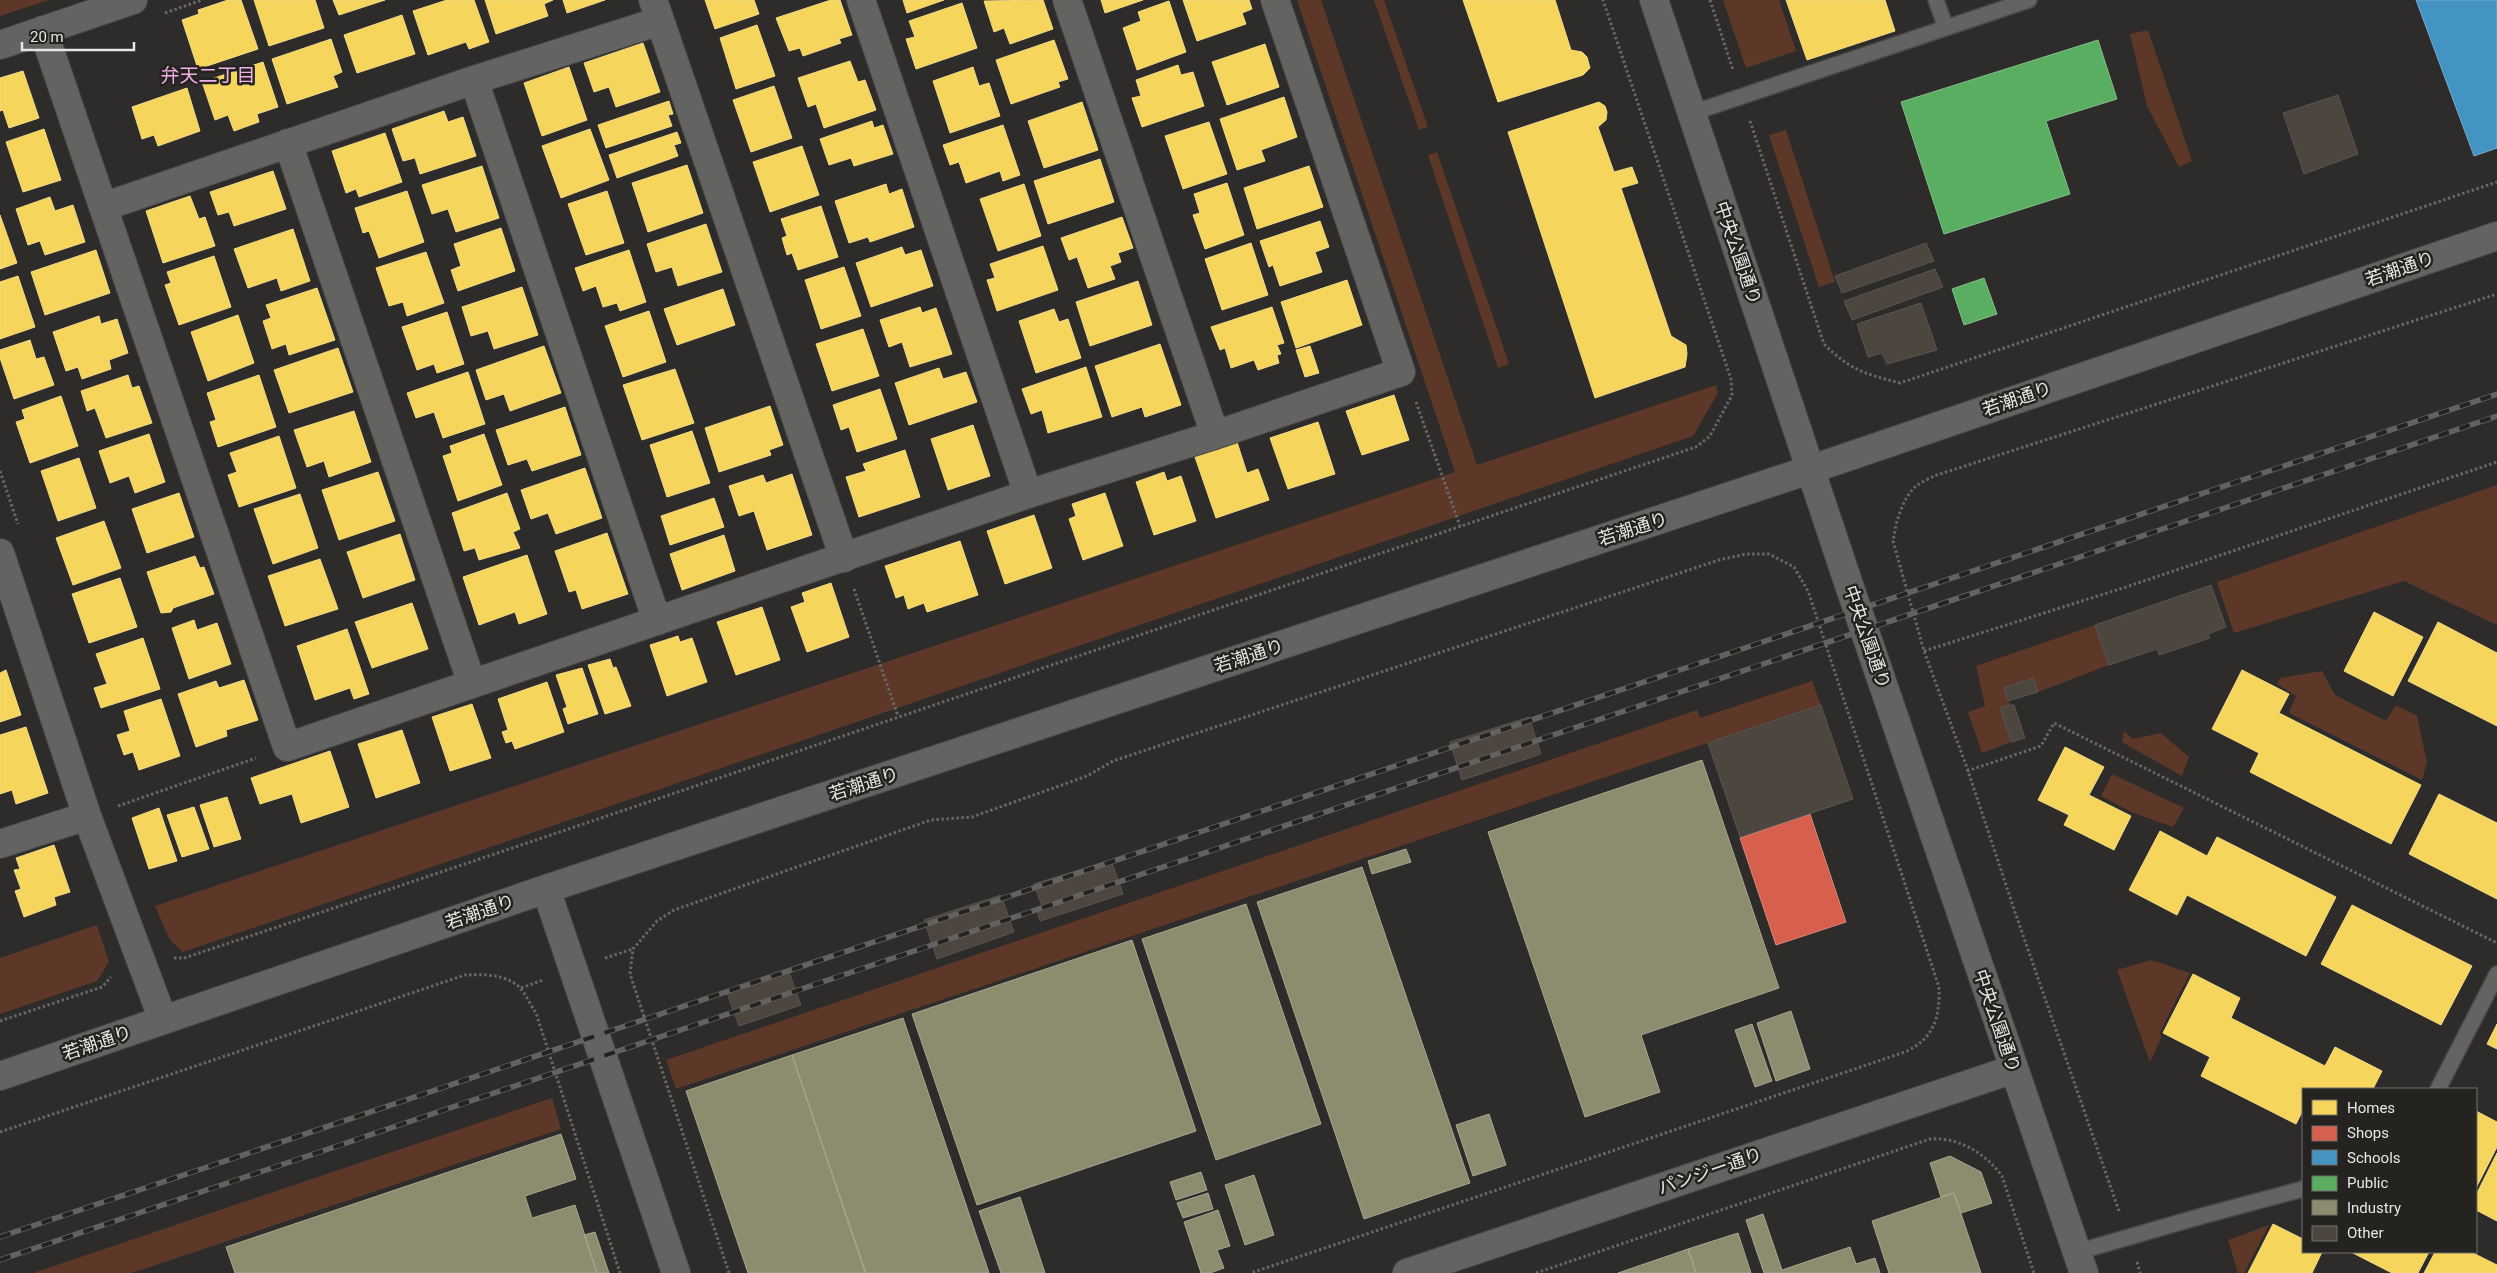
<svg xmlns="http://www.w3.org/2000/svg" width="2497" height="1273" viewBox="0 0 2497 1273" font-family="Roboto,'Noto Sans JP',sans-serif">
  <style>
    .green { fill: #5d3828 }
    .homes { fill: #f6d55c; stroke: #f2da85 }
    .shops { fill: #d6604d; stroke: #db887a }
    .schools { fill: #4393c3; stroke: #74accd }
    .public { fill: #5aae61; stroke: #84bf88 }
    .industry { fill: #8c8c6e; stroke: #a7a791 }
    .building { fill: #4c463e; stroke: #565554 }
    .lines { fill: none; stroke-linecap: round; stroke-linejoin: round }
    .lane-casing { stroke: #484746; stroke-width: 18 }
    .street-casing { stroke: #484746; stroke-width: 30 }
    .secondary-casing { stroke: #484746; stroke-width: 30 }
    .path { stroke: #686766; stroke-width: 3; stroke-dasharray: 2.5 2.5; stroke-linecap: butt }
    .lane { stroke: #636362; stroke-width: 15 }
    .street { stroke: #636362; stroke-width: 28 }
    .secondary { stroke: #636362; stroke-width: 28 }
    .rail-casing { stroke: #636261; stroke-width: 5.5 }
    .rail { stroke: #242320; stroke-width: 4; stroke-dasharray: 11; stroke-linecap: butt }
    .labels { text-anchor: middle; stroke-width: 5; stroke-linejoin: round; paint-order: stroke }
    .street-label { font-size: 18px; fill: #e7e6e4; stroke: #242320 }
    .neighbourhood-label { font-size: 19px; fill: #eeb0e5; stroke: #242320 }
  </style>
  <rect width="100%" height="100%" fill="#2d2c2b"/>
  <path class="green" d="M0,0h49l-49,16z
    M1297,0h24l156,465 239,-80 2,8 -25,43 -1510,516 -13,-12 -15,-34 1300,-434z
    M1374,0h10l44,127 -9,3z
    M1723,0h56l17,51 -50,17z
    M2148,30l44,131 -13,6 -32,-61 -17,-72z
    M1786,130l49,152 -16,5 -50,-152z
    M1437,152l72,212 -11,4 -70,-213z
    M2497,485v140l-93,-44 -170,52 -17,-51z
    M2095,625l14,40 -71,27 -5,-14 -29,10 6,17 -9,4 10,33 -29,11 -14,-41 17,-6 -9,-40z
    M2322,671l13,24 51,26 10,-16 21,11 10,46 -5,18 -133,-67 7,-17 -19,-12 3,-6z
    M1812,681l9,24 -1145,384 -10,-29 1031,-350 3,8z
    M2124,731l9,8 28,-6 28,24 -7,19 -60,-34z
    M2112,774l72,34 -11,19 -42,-15 -30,-16z
    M97,925l12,37 -12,19 -97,33v-56z
    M2151,960l39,13 -31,61 3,2 -12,26 -33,-92z
    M552,1098l9,31 -429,144h-99z
    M2269,1225l-25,48h-6l-10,-33z"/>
  <path class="homes" d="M228,0h13l17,49 -60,20 -16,-49 17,-6 -1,-4z
    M254,0h61l9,28 -55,18z
    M333,0h52l-46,15z
    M447,0h27l15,42 -20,7 -3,-7 -38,13 -15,-44z
    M485,0h68l-9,4 4,12 -52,18z
    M563,0h42l-38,13z
    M705,0h49l5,14 -44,15z
    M831,0h9l12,35 -13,4 2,4 -38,13 -3,-8 -11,3 -13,-33z
    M903,0h41l-37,13z
    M1043,0l10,29 -43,15 -6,-16 -10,4 -10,-31z
    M1101,0h42l-38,13z
    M1183,0h66l3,9 -10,4 4,11 -49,17z
    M1463,0h92l16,50 11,2 5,5 3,11 -7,7 -85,27z
    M1786,0h99l10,31 -88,29z
    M1169,1l17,51 -49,18 -14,-42 18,-7 -3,-9z
    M962,3l15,45 -61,21 -10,-30 9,-2 -6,-16z
    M402,15l13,39 -58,19 -13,-38z
    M757,25l18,51 -39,13 -16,-51z
    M331,39l11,33 -9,4 5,11 -51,17 -15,-45z
    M1054,40l14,39 -10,3 2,5 -49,17 -15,-44z
    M643,43l17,49 -44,15 -7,-20 -15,5 -10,-29z
    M1265,44l14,43 -52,18 -15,-43z
    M850,61l8,21 7,-2 11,30 -52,18 -8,-24 -8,3 -10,-29z
    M263,62l15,45 -21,7 2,8 -25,9 -6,-16 -13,5 -13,-38z
    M1178,65l3,10 12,-3 11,34 -62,21 -10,-29 9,-2 -5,-16z
    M569,67l18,53 -45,16 -18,-53z
    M973,67l6,19 10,-3 11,33 -50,17 -17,-52z
    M23,71l16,47 -30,10 -6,-18 -3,1v-33z
    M774,86l18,52 -41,14 -18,-52z
    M187,88l13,43 -42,15 -4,-11 -12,4 -10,-32z
    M1284,97l13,40 -36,13 4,11 -28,9 -17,-51z
    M669,101l4,13 -5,1 4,11 -66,22 -8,-23z
    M1082,102l16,48 -54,18 -16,-47z
    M1599,102l6,4 2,6 -1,8 -8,7 16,45 18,-5 6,16 -17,5 50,148 15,9 1,9 -2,13 -90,31 -87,-266z
    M444,111l4,11 15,-5 13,39 -56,18 -5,-16 -12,3 -11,-32z
    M872,121l2,7 9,-3 10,29 -39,12 -3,-8 -22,7 -9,-26z
    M1209,122l18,52 -44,15 -18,-53z
    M1003,125l17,50 -17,6 -3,-10 -34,12 -7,-21 -9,3 -7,-20z
    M44,129l17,51 -38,12 -17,-50z
    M590,129l19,51 -48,18 -19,-52z
    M677,132l4,11 -7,2 4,11 -61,22 -8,-23z
    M385,133l17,49 -43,15 -3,-8 -10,4 -14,-42z
    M802,146l17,49 -49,17 -17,-50z
    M1100,159l14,43 -66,22 -14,-43z
    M687,165l16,48 -55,19 -16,-49z
    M482,166l17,52 -43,14 -8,-23 -16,5 -10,-29z
    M1309,166l14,41 -66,22 -13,-41z
    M273,171l13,38 -52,17 -5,-14 -11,3 -8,-23z
    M1227,183l17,52 -39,14 -12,-34 7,-2 -6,-19z
    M886,184l3,10 13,-5 12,38 -44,15 -2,-5 -19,6 -14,-42z
    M1024,184l17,52 -43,15 -18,-52z
    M407,191l17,51 -45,16 -10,-27 -6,2 -8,-25z
    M607,191l17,52 -38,12 -18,-51z
    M190,196l9,23 6,-2 10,29 -52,17 -17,-52z
    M50,197l5,14 18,-6 12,37 -40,13 -5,-14 -12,4 -12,-36z
    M821,206l17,51 -40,13 -6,-17 -5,2 -5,-17 5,-2 -6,-17z
    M0,215l17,48 -17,6z
    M1122,217l11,31 -15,5 3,9 -11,4 5,13 -27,9 -11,-31 -8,3 -8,-22z
    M1320,221l9,26 -14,5 7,20 -42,14 -7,-21 -4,2 -9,-26z
    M706,224l16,48 -44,14 -6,-19 -16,5 -9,-28z
    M501,228l14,43 -57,20 -7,-21 10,-4 -7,-22z
    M293,229l17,52 -29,10 -4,-13 -29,10 -14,-39z
    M1251,243l17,52 -46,15 -17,-51z
    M1043,246l15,44 -61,21 -10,-31 8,-2 -5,-14z
    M902,247l3,8 16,-5 12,36 -62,21 -15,-44z
    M96,250l14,43 -65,22 -14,-43z
    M629,250l17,52 -26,9 -3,-8 -14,4 -7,-21 -13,5 -8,-23z
    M426,252l18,51 -37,13 -4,-14 -14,4 -13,-38z
    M214,256l17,51 -52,18 -14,-40 6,-2 -4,-11z
    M844,267l17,49 -40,13 -16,-49z
    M18,276l17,51 -35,12v-57z
    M1347,280l15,45 -66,23 -15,-46z
    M1138,281l14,44 -62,21 -14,-44z
    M522,287l16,48 -44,14 -6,-18 -17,5 -9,-29z
    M317,288l18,52 -46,15 -3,-11 -14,5 -9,-28 8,-3 -5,-13z
    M723,289l12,36 -58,20 -13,-36z
    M920,307l2,6 14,-5 16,46 -42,13 -8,-25 -13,5 -9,-27z
    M1272,307l12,36 -7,2 4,9 -4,1 2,8 -21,7 -4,-10 -23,8 -6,-20 -5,2 -9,-23z
    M1054,309l5,13 9,-3 13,39 -45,15 -17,-52z
    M649,311l17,51 -43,15 -18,-51z
    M447,312l17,52 -27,9 -3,-9 -17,6 -15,-43z
    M238,315l16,48 -46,18 -17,-49z
    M99,316l2,8 16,-5 11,34 -19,7 2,9 -29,10 -4,-12 -12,4 -13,-39z
    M863,329l16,47 -47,15 -16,-47z
    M30,340l6,19 8,-2 10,28 -40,14 -14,-41v-8z
    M1160,344l21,61 -36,12 -3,-10 -30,10 -17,-51z
    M544,346l17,47 -51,18 -6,-17 -18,6 -10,-30z
    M1310,346l9,27 -14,4 -9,-27z
    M338,348l15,44 -64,21 -15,-43z
    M1086,367l16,50 -54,16 -6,-23 -11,4 -9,-25z
    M939,368l4,11 23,-7 11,30 -68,23 -14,-42z
    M675,369l19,54 -52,17 -19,-55z
    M468,372l17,52 -42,14 -9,-26 -18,6 -9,-25z
    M128,375l4,13 7,-2 13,37 -46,15 -11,-30 -8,3 -6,-20z
    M259,375l17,52 -58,20 -8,-25 6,-2 -9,-27z
    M880,389l17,50 -40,13 -8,-25 -8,3 -8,-25z
    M1394,395l15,45 -47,15 -16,-44z
    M61,396l17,50 -48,17 -14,-41 9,-3 -3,-9z
    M770,406l13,39 -14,5 2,5 -52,17 -14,-44z
    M565,407l16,48 -49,16 -5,-12 -19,6 -12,-35z
    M354,411l17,51 -42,15 -5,-16 -17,6 -13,-37z
    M1318,422l17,52 -47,15 -18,-51z
    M973,425l17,51 -42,14 -17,-51z
    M692,431l18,52 -43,14 -17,-52z
    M149,434l16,48 -30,11 -6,-17 -19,7 -11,-32z
    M484,434l18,51 -44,16 -15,-45 9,-3 -2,-7z
    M279,436l17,52 -57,19 -11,-32 9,-3 -7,-19z
    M1237,442l10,31 11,-4 11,31 -53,18 -21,-61z
    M905,450l15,47 -61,20 -13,-40 20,-6 -3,-7z
    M79,458l17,50 -38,13 -17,-50z
    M585,468l17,50 -46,16 -8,-21 -17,6 -10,-29z
    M378,472l17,49 -56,19 -17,-50z
    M1164,472l3,9 14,-5 15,45 -42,14 -18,-53z
    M792,474l20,61 -45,15 -13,-39 -15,5 -10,-30 34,-11 3,8z
    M179,493l15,44 -47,16 -15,-44z
    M507,493l13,36 -7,3 7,16 -41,12 -4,-12 -11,3 -12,-38z
    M1105,493l18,53 -40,14 -14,-41 7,-3 -4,-12z
    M300,494l18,54 -45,16 -19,-55z
    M714,498l10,29 -54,18 -9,-29z
    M1034,515l18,53 -47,16 -18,-53z
    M104,521l17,47 -48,17 -17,-47z
    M607,533l21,61 -46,15 -6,-19 -7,2 -14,-41z
    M400,534l15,46 -52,18 -16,-46z
    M724,535l11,36 -53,19 -12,-36z
    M960,541l18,54 -51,17 -3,-9 -16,6 -4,-14 -8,3 -11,-32z
    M527,555l20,59 -28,10 -4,-12 -36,13 -16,-48z
    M195,556l5,12 4,-1 10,27 -41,14 -2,4 -10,1 -14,-41z
    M320,559l18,50 -53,17 -17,-50z
    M120,578l17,49 -48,16 -17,-49z
    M831,583l18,54 -42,15 -16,-45 14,-5 -3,-9z
    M412,603l16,46 -56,19 -17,-46z
    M762,607l18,53 -44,15 -19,-53z
    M2374,612l49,25 -30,59 -49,-25z
    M194,620l3,10 20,-7 14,41 -42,15 -17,-51z
    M2438,622l59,31v73l-89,-45z
    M347,629l22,65 -15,5 -4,-11 -35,12 -18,-54z
    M678,636l2,6 12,-4 15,44 -40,14 -17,-51z
    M143,638l17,51 -59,19 -7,-20 13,-4 -11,-30z
    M610,659l3,9 3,-1 15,39 -26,8 -17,-49z
    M582,668l16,46 -30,10 -5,-15 4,-2 -11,-32z
    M6,670l15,45 -21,7v-49z
    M2242,670l47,24 -10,19 142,72 -30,59 -141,-72 9,-19 -47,-24z
    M244,680l14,40 -32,10 1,6 -31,11 -18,-53 38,-13 3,7z
    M547,682l17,50 -49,17 -3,-8 -6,2 -4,-11 6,-2 -10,-31z
    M161,699l19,57 -41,14 -6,-18 -9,3 -7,-20 13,-4 -6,-20z
    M472,704l19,54 -41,13 -18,-54z
    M26,727l22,66 -32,11 -4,-14 -12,4v-59z
    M402,730l18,53 -44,15 -18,-54z
    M2065,747l39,20 -15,28 42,21 -17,34 -50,-25 5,-10 -31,-15z
    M330,751l19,56 -48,16 -9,-29 -32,10 -9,-26z
    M2439,794l58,29v76l-88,-45z
    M227,797l14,42 -27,8 -14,-42z
    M194,807l15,42 -27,8 -15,-42z
    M159,808l18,53 -28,8 -17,-51z
    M2160,831l47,25 10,-19 119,60 -30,59 -119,-61 -10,20 -48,-25z
    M54,845l16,47 -16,5 2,8 -32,12 -9,-26 6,-2 -7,-19 6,-1 -4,-11z
    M2352,905l120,61 -31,59 -120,-61z
    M2193,974l47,24 -9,20 94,48 10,-19 47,24 -9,18h-70v21l-7,14 -95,-48 9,-19 -47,-24z
    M2497,1024v25l-10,-5z
    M2476,1111l21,11v25l-21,41z
    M2497,1153v68l-21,-11v-15z
    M2273,1224l30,15v13h19l-10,21h-64z
    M2351,1252h78l-11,21h-26z
    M2435,1252h36l26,13v8h-73z"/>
  <path class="shops" d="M1810,814l36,108 -70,23 -36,-107z"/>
  <path class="schools" d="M2416,0h81v148l-23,8z"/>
  <path class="public" d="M2098,40l19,59 -71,22 24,73 -126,40 -43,-132z
    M1984,278l13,36 -33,11 -12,-36z"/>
  <path class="industry" d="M1702,760l77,228 -138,47 19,57 -75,25 -97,-285z
    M1406,849l5,13 -39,12 -4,-13z
    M1362,867l108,316 -106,36 -107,-317z
    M1246,904l75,220 -105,36 -74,-221z
    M1132,940l64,191 -219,74 -65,-191z
    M1791,1011l19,58 -34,12 -19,-58z
    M903,1018l86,255h-124l-73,-218z
    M1752,1024l20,57 -17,6 -20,-57z
    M792,1055l74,218h-118l-62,-182z
    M1489,1114l17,51 -33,11 -17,-51z
    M561,1134l15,45 -51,17 7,22 43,-13 22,68h-362l-9,-26z
    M1950,1156l31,16 11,31 -31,10 -7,-20 -13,4 -11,-34z
    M1201,1172l6,18 -31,10 -6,-18z
    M1254,1175l20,60 -29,10 -20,-60z
    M1208,1193l5,16 -30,9 -6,-15z
    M1954,1193l27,80h-92l-17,-52z
    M1020,1197l25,76h-44l-22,-62z
    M1218,1210l12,36 -13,4 7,18 -14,5h-9l-17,-51z
    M1763,1214l19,56 68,-23 6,17 19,-6 5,15h-116l-18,-53z
    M595,1232l14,41h-12l-13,-38z
    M1738,1233l13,40h-55l-8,-24z
    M1688,1249l8,24h-78z"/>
  <path class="building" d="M2338,95l20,59 -54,20 -21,-61z
    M1926,243l8,18 -92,32 -7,-17z
    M1935,269l8,18 -91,33 -8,-19z
    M1921,303l16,47 -50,14 -5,-11 -14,4 -11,-33z
    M2211,585l15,42 -18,7 2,4 -51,17 -2,-6 -48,16 -14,-40z
    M2033,678l5,14 -30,9 -4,-13z
    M1821,705l32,94 -113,38 -32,-94z
    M2010,705h4l11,33 -14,4 -11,-34z
    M1529,717l12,37 -79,26 -12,-38z
    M1111,860l12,34 -83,27 -3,-10 6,-2 -9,-25z
    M1001,895l13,37 -77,27 -13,-39z
    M789,972l12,33 -62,21 -12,-33z"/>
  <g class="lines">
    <defs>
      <path id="lane" d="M1936,0l10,28
        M1692,113l337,-113
        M2438,1089l59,-115
        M2077,1252l125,-36 101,-27"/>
      <path id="street" d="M653,0l191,558
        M861,0l167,494
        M1067,0l148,435
        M43,30l244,717 741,-253 187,-59 186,-63 -126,-372
        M0,45l133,-45
        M474,80l183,541
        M288,143l184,541
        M103,207l371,-127 186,-59
        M0,553l87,263 76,204
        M0,844l87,-28"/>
      <path id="secondary" d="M1654,0l194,582 236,691
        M546,889l130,384
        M0,1076l546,-187 1266,-420 685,-233
        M1407,1273l607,-204"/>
    </defs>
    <use href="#lane" class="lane-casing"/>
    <use href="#street" class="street-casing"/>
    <use href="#secondary" class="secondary-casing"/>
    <path class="path" d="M1710,0l23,70
      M165,13l37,-13
      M1750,121l74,223c26,26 41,30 76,39l597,-201
      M1416,402l44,124
      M0,471l18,53
      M854,589l44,127
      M1924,651l199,-63 374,-126
      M1967,771l74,-25 13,-23 443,220
      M118,806l138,-48
      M174,958h10c505,-168 1008,-342 1512,-511l14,-11 22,-41 -1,-16 -128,-379
      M605,958l28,-9
      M521,988l22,-8
      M0,1021l102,-34 9,-10
      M0,1132l465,-157c18,-1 43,-1 56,14 6,7 10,17 15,24l84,260
      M2119,1211l-103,-296 -49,-147 -43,-117 -31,-110c3,-19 9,-42 23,-55 5,-4 13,-7 18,-10l563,-182
      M2137,1262l3,11
      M729,1273l-99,-299 3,-25 24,-28 17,-11 257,-90 41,-3 115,-41 26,-15 606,-201 27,-6h23l25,13 14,24 131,396c1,30 -5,52 -34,65l-654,221
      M1536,1273l394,-134c29,-2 55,14 72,37l32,97"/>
    <use href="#lane" class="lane"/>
    <use href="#street" class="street"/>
    <use href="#secondary" class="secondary"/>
    <defs>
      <path id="rail" d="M0,1237l2497,-843
        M0,1260l2497,-844"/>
    </defs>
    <use href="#rail" class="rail-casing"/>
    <use href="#rail" class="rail"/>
  </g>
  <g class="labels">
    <g class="street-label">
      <text transform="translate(1738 253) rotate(71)" y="6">中央公園通り</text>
      <text transform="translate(2400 269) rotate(-19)" y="6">若潮通り</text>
      <text transform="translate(2017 399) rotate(-19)" y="6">若潮通り</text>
      <text transform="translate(1633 529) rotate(-18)" y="6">若潮通り</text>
      <text transform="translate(1867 637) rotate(71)" y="6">中央公園通り</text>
      <text transform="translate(1249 656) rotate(-18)" y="6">若潮通り</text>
      <text transform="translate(864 784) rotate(-18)" y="6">若潮通り</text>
      <text transform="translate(480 912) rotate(-19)" y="6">若潮通り</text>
      <text transform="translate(1997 1021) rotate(71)" y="6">中央公園通り</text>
      <text transform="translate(97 1043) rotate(-19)" y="6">若潮通り</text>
      <text transform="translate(1710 1171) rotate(-19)" y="6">パンジー通り</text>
    </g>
    <g class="neighbourhood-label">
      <text x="208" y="82">弁天二丁目</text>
    </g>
  </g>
  <rect x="2302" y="1088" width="175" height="165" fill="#242320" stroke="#72716e"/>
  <rect x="2312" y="1100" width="25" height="15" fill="#f6d55c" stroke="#72716e"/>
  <text x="2347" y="1113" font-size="15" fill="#e7e6e4">Homes</text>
  <rect x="2312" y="1126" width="25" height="15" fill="#d6604d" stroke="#72716e"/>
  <text x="2347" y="1138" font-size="15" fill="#e7e6e4">Shops</text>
  <rect x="2312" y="1150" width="25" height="15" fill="#4393c3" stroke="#72716e"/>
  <text x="2347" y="1163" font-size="15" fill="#e7e6e4">Schools</text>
  <rect x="2312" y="1176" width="25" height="15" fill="#5aae61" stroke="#72716e"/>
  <text x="2347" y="1188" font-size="15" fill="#e7e6e4">Public</text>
  <rect x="2312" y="1200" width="25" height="15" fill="#8c8c6e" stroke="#72716e"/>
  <text x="2347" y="1213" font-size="15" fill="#e7e6e4">Industry</text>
  <rect x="2312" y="1226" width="25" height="15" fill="#4c463e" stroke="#72716e"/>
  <text x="2347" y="1238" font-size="15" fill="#e7e6e4">Other</text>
  <path d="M22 42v8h112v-8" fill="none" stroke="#e7e6e4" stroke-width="2.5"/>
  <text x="30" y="42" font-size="15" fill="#e7e6e4" stroke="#242320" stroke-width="4" paint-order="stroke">20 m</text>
</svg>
